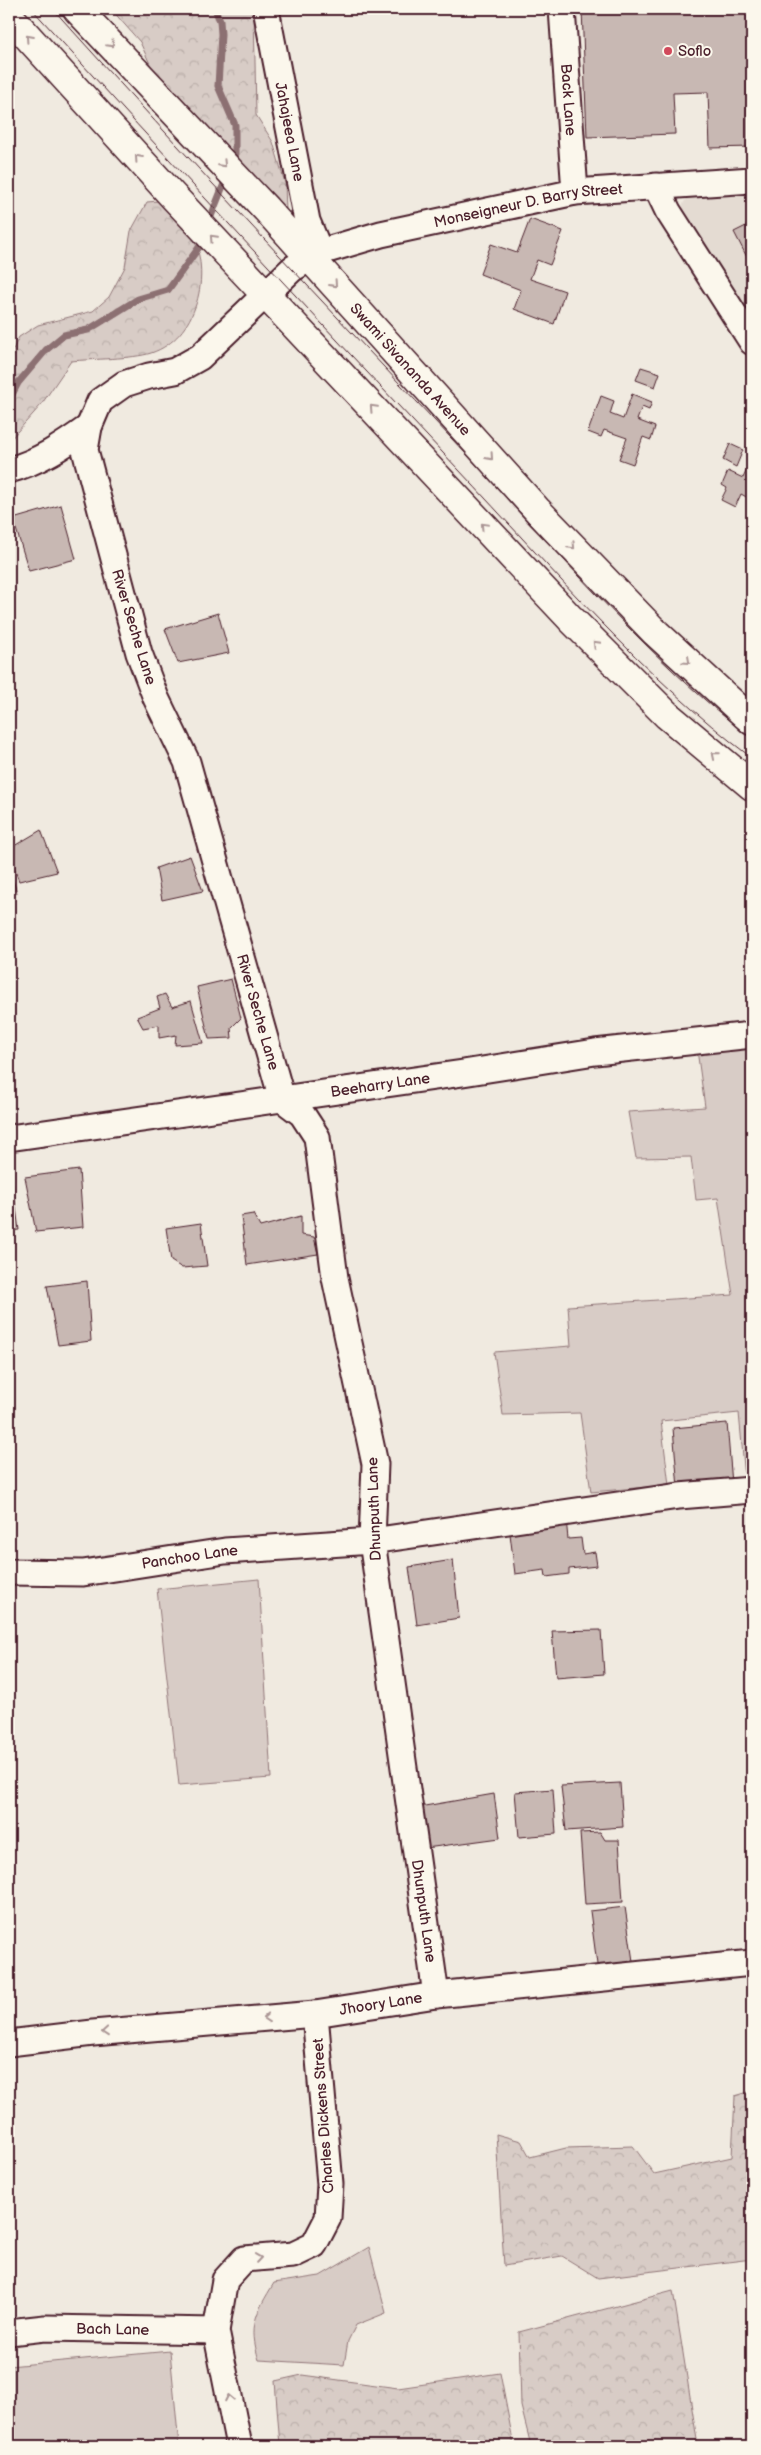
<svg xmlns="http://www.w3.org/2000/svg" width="761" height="2455" viewBox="0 0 761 2455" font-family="'Balsamiq Sans',sans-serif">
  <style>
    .built { fill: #e4dbd2 }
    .grass { fill: #d8ccc6; stroke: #917678 }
    .forest { fill: url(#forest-crowns); stroke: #917678 }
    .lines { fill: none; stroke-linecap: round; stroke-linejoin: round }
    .stream { stroke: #8c6f72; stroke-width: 7 }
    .building { fill: #c8b8b3; stroke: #4a1f2b }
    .minor-casing { stroke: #4a1f2b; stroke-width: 29 }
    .tertiary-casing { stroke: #4a1f2b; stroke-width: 31 }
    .minor { stroke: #fbf7ec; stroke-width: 25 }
    .tertiary { stroke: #fbf7ec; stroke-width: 28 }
    .tram { stroke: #4a1f2b; stroke-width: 1 }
    .oneway { stroke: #ab9695 }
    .poi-dot { fill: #d1495b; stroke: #fbf7ec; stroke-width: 2 }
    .labels { text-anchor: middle; stroke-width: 4; stroke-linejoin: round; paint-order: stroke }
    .poi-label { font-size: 15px; fill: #4a1f2b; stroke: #fbf7ec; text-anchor: start }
    .street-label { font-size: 15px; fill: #4a1f2b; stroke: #fbf7ec }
  </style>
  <defs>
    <pattern id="forest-crowns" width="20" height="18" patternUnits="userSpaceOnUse" patternTransform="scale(1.25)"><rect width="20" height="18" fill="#d8ccc6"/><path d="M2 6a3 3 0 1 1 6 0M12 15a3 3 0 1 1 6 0" fill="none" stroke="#bbafaa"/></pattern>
  </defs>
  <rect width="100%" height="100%" fill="#f0eae0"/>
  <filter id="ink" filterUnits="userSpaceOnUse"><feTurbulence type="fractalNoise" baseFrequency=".02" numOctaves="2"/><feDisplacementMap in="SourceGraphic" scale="10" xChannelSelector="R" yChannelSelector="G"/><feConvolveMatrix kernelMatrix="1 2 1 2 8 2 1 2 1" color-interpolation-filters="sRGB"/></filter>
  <g filter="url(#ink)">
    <path class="built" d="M697,194l55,1v128l-69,-109v-10l5,-8z"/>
    <path class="grass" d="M752,1044v434h-7l-6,-65 -78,8 8,64 -78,7 -11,-79 -77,2 -9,-63 77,-6 -3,-40 165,-11 -15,-97 -22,2 -5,-43 -55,1 -8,-46 77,-5 -8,-57z
      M259,1579l12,199 -92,7 -22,-196z
      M369,2247l17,66 -30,12 -8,16 -4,24 -85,-5c-11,-35 -3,-47 15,-77l46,-7z
      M170,2351l9,95h-169l-1,-80z"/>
    <path class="forest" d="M111,9h143l2,106 17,27 12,41 1,28 -131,-136 -15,-33z
      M158,201c10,10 26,21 33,32 22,41 6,105 -40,120 -18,6 -60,6 -80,8l-30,44 -32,36v-83l10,-21 19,-12 55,-14 16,-14 16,-30 6,-36 16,-29z
      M752,2091v168l-154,19 -36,-22 -58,10 -8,-132 25,7 9,16 36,-9 67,-2 21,28 78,-17 3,-61z
      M673,2291l25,155h-167l-10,-40 -2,-74z
      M500,2373l14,73h-234l-5,-65 27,-6 96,13z"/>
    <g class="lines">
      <path class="stream" d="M215,9l5,12 1,13 -3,52 17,39v29l-4,9
        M208,224l19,-48
        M9,400l9,-17 28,-33 18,-15 24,-5 50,-31 30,-9 32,-44 4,-10"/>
    </g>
    <path class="building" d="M582,9h170v138l-42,1 -2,-56 -35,1 2,41 -88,3z
      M530,219l33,12 -13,34 -13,-5 -7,19 35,12 -11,33 -40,-15 7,-19 -41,-16 11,-30 26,9z
      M752,223v44l-18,-35z
      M641,367l19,6 -5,14 -19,-7z
      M632,394l20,8 -3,8 -7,-3 -5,13 18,7 -4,13 -8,-3 -10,27 -14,-5 8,-21 -23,-8 -3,7 -13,-5 13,-36 13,5 -4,13 13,5z
      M730,444l13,6 -7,17 -13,-7z
      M752,459v41l-11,-6 -6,13 -14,-7 6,-12 -5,-3 6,-14 15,7z
      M61,505l15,54 -47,12 -16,-52z
      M218,613l11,40 -51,10 -13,-34z
      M41,830l16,42 -38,9 -10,-26v-6z
      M190,856l13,35 -41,9 -6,-32z
      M9,866l8,27 -8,1z
      M231,979l10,39 -10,10 1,10 -23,1 -12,-52z
      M165,994l7,13 19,-6 12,42 -28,2 1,-10 -17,3v-13l-16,3 -6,-11 23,-9 -3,-11z
      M79,1170l4,57 -47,5 -11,-55z
      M12,1178l7,52 -10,1v-52z
      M253,1214l7,13 41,-11v19l13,2 4,17 -71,11 -6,-49z
      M201,1223l6,43 -25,2 -11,-7 -5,-33z
      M87,1281l4,60 -33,4 -11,-59z
      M727,1423l5,61 -54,4 -5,-60z
      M566,1519l2,20 13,-1 2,16 12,-2 2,14 -28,3v5l-23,3 -1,-7 -30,4 -6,-48z
      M453,1560l6,58 -42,7 -8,-58z
      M601,1630l3,44 -48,4 -4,-47z
      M620,1783l3,44 -57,4 -5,-45z
      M553,1789l3,45 -37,3 -4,-45z
      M494,1794l6,44 -74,10 -7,-41z
      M600,1832l5,8h14l4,62 -38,2 -5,-71z
      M625,1907l9,61 -36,4 -8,-61z"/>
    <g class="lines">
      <defs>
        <g id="minor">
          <path id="s1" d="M266,9l41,212 13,31"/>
          <path id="s2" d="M562,9l13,183"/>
          <path d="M656,186l12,25 84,131"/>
          <path d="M9,470c30,-8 55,-25 80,-43"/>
          <path id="s3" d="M9,1138l454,-65 132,-21 157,-17"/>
          <path id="s4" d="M9,1572l74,1 142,-22 147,-10 307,-45 73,-6"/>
          <path id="s5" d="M436,1995l-64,-454 3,-77 -40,-186 -18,-141 -15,-23 -20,-15 -95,-337 -31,-64 -17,-45 -54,-203 4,-23 11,-26 24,-17 25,-8 26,-5 25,-14 92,-88 28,-17 61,-18 194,-42 177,-12"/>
          <path id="s6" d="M9,2043l84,-10 222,-19 121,-19 316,-32"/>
          <path id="s7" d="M9,2332l36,-4 171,3"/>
          <path d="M239,2446l-23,-115 9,-51 19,-21 49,-4 21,-10 14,-27 2,-34 -15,-170"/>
        </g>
        <g id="tertiary">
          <path id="s8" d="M77,9l189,200 272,302 117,121 97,89"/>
          <path d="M9,16l162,178 399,424 97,97 85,71"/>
        </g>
      </defs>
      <use href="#minor" class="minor-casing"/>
      <use href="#tertiary" class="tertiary-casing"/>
      <use href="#minor" class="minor"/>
      <use href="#tertiary" class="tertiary"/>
      <path class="tram" d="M32,9c140,155 283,308 426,460 94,100 184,206 294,289
        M53,9c136,151 275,299 415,447 91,97 179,201 284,283"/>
    </g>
    <defs><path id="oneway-chevron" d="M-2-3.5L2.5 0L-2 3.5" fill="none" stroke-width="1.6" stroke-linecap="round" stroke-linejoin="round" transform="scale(1.25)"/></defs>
    <g class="oneway">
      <use href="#oneway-chevron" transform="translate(29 38) rotate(-132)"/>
      <use href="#oneway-chevron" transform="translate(111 44) rotate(47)"/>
      <use href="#oneway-chevron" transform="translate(138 158) rotate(-132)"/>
      <use href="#oneway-chevron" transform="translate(223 164) rotate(46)"/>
      <use href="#oneway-chevron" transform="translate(213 238) rotate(-133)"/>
      <use href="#oneway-chevron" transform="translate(334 284) rotate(48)"/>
      <use href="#oneway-chevron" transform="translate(373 408) rotate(-133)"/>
      <use href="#oneway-chevron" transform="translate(490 457) rotate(48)"/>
      <use href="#oneway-chevron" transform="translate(484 526) rotate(-133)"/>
      <use href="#oneway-chevron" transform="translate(572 546) rotate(46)"/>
      <use href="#oneway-chevron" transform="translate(596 644) rotate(-135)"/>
      <use href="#oneway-chevron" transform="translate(687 661) rotate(42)"/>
      <use href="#oneway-chevron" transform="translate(715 755) rotate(-140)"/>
      <use href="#oneway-chevron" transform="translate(266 2018) rotate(175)"/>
      <use href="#oneway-chevron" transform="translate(105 2032) rotate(175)"/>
      <use href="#oneway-chevron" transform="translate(258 2258) rotate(-8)"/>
      <use href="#oneway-chevron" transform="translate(229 2398) rotate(-101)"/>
    </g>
  </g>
  <circle class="poi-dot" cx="668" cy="51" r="5"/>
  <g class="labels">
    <g class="poi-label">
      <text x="678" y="56">Soflo</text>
    </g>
    <g class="street-label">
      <text dy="5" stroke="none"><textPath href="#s2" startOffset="91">Back Lane</textPath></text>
      <text dy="5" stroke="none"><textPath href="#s1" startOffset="125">Jahajeea Lane</textPath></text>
      <text dy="5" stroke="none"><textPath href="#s5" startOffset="2136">Monseigneur D. Barry Street</textPath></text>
      <text dy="5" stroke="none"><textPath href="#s8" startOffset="491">Swami Sivananda Avenue</textPath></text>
      <text transform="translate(134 627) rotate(73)" y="5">River Seche Lane</text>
      <text transform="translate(258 1012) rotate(74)" y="5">River Seche Lane</text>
      <text dy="5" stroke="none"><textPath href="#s3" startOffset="375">Beeharry Lane</textPath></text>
      <text transform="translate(374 1509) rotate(-92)" y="5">Dhunputh Lane</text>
      <text dy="5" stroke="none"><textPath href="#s4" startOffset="182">Panchoo Lane</textPath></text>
      <text transform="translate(424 1911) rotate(82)" y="5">Dhunputh Lane</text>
      <text dy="5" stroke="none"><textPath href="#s6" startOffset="374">Jhoory Lane</textPath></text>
      <text transform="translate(323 2116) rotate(-94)" y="5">Charles Dickens Street</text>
      <text dy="5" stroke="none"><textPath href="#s7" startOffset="104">Bach Lane</textPath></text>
    </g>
  </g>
  <rect width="761" height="2455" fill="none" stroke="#fbf7ec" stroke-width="30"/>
  <rect x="15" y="15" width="731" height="2425" fill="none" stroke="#4a1f2b" stroke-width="2" filter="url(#ink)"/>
</svg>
